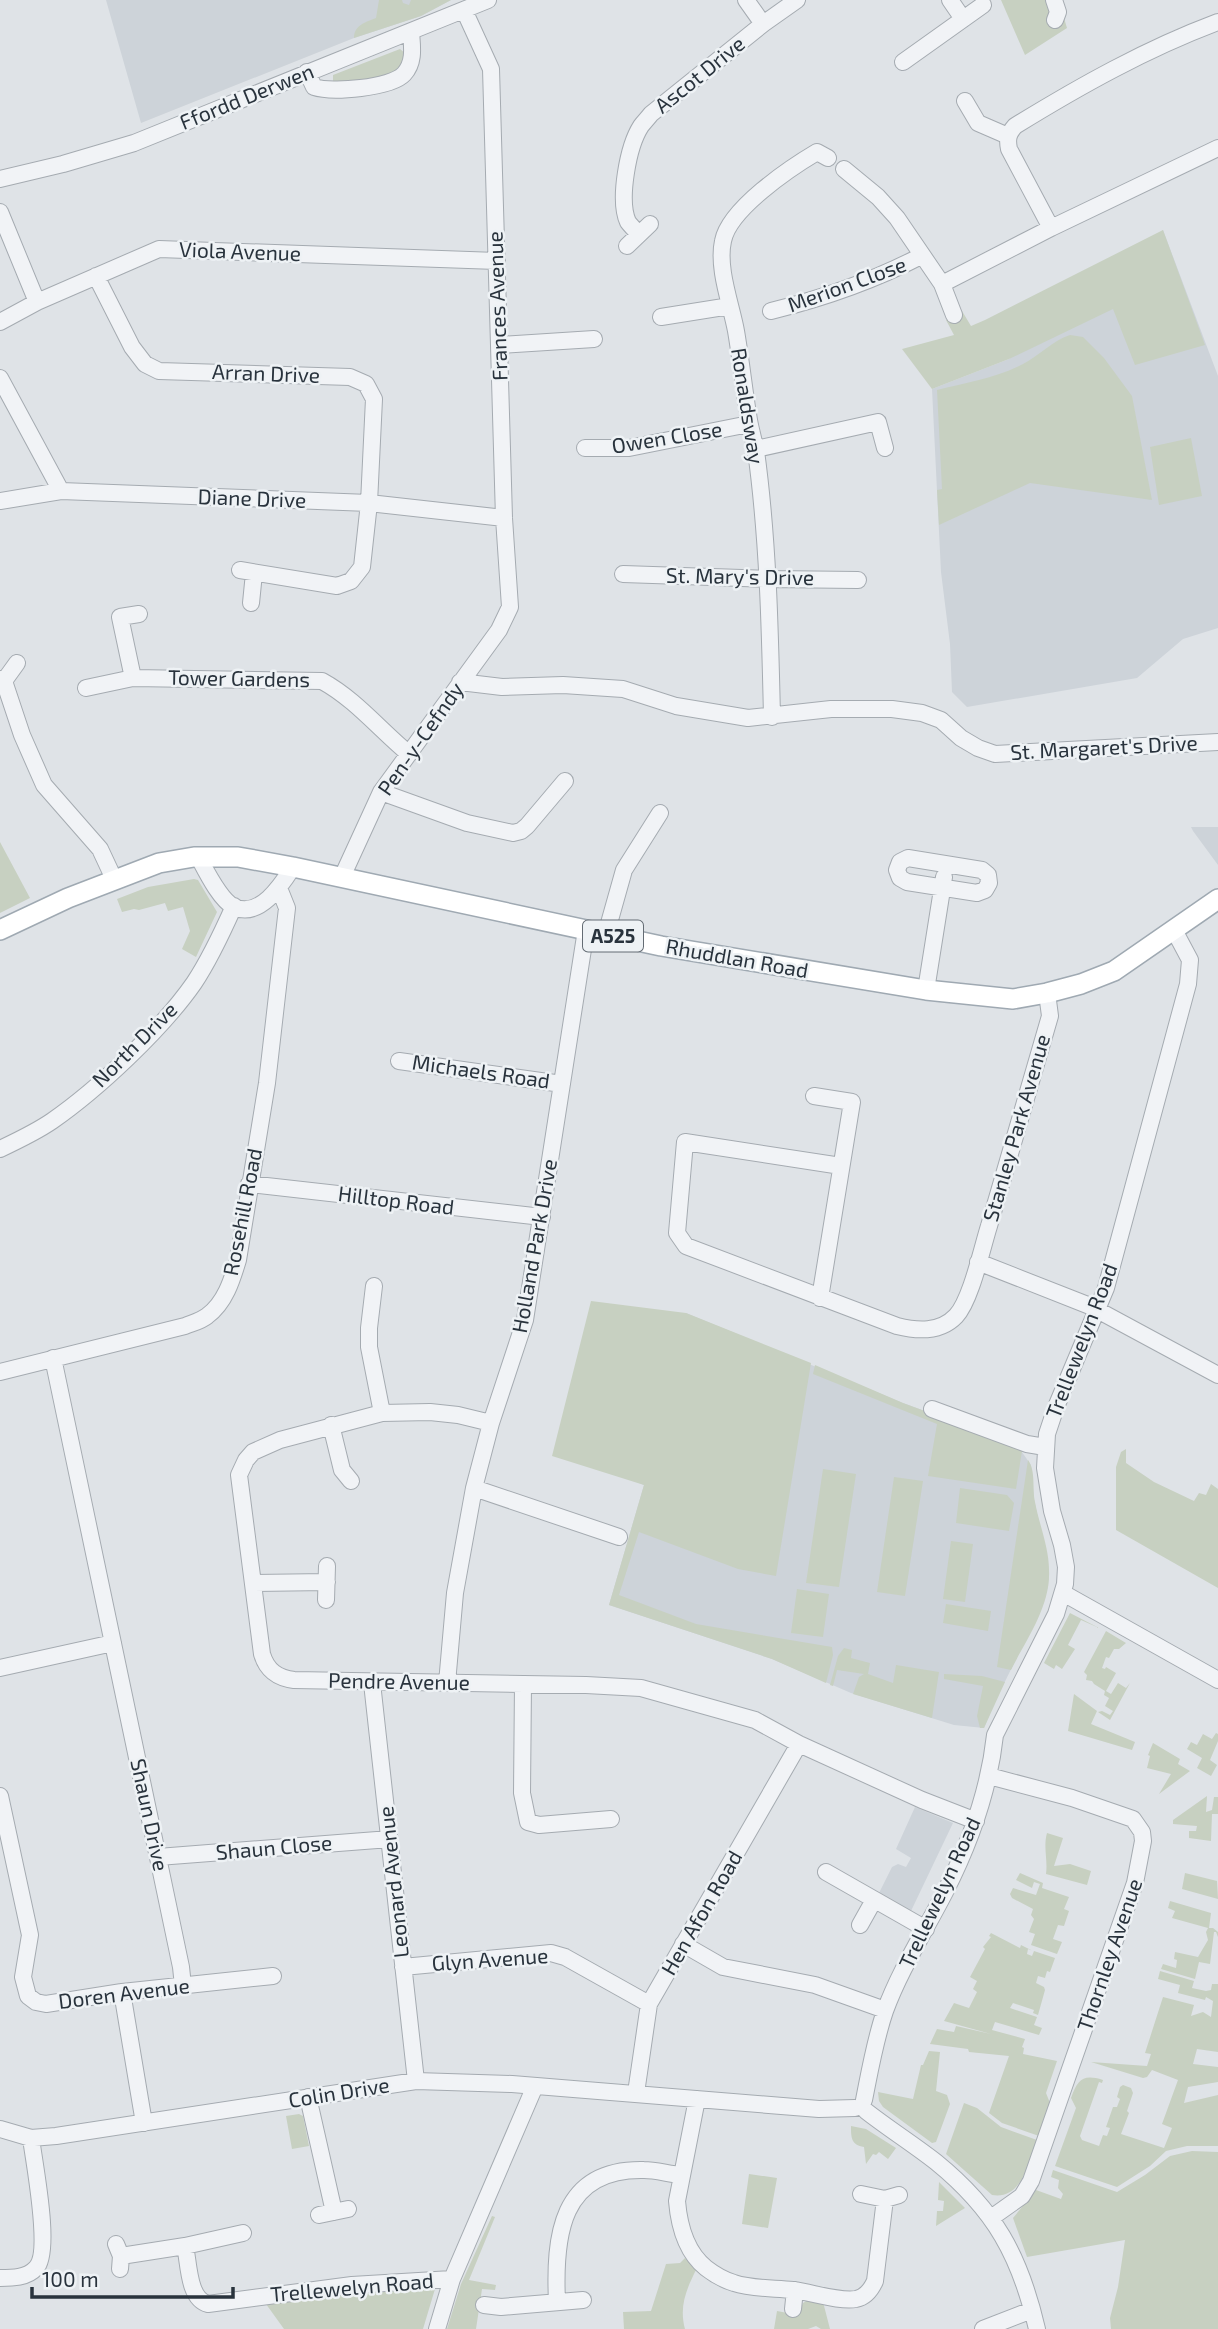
<svg xmlns="http://www.w3.org/2000/svg" width="1218" height="2329" viewBox="0 0 1218 2329" font-family="'Exo 2',sans-serif">
  <style>
    .built { fill: #cdd3d9 }
    .green { fill: #c7d0c1 }
    .lines { fill: none; stroke-linecap: round; stroke-linejoin: round }
    .minor-casing { stroke: #a5abb1; stroke-width: 18 }
    .major-casing { stroke: #9fa9b2; stroke-width: 22 }
    .minor { stroke: #f1f3f6; stroke-width: 16 }
    .major { stroke: #fff; stroke-width: 19 }
    .labels { text-anchor: middle; stroke-width: 5; stroke-linejoin: round; paint-order: stroke }
    .shield { fill: #eef2f5; stroke: #646c74; stroke-width: 2 }
    .shield-label { font-size: 19px; font-weight: bold; fill: #29333d }
    .street-label { font-size: 21px; fill: #29333d; stroke: #eef2f5 }
  </style>
  <rect width="100%" height="100%" fill="#dfe3e7"/>
  <path class="built" d="M106,0h345l-30,16 -67,22 -213,85z
    M1163,230l55,146v252l-35,11 -46,39 -170,29 -15,-15 -2,-48 -9,-72 -9,-183 77,-30z
    M1191,827h27v38l-25,-34z
    M686,1313l217,90 114,42 14,20 3,34 15,71 -1,16 -4,16 -51,104 -9,22 -30,-3 -103,-32 -79,-34 -163,-54 35,-120 -5,-2z
    M915,1807l38,16 -42,88 -32,-18 13,-26 6,-3 8,3 5,-9 -15,-9z"/>
  <path class="green" d="M379,0h23l1,3 6,2 2,-5h40l-30,16 -67,22c0,-13 12,-16 22,-20z
    M1001,0h49l14,18 3,10 -42,27z
    M400,49l6,5 -7,16 -7,6 -59,10v-11z
    M1163,230l42,115 -70,20 -22,-56 -104,50 -77,30 -30,-40 52,-14 -8,-15 16,-9 9,15 14,-6z
    M1070,335l13,2 21,21 28,38 20,104 -122,-17 -91,42 -2,-35 5,-1 -5,-99c28,-7 60,-12 86,-26 17,-9 29,-23 47,-29z
    M1191,438l11,58 -43,9 -9,-58z
    M0,842l30,56 -30,15z
    M194,879l4,1 19,32 -21,45 -14,-8 8,-18 -7,-24 -15,4 -3,-8 -26,7 -5,-1 -12,3 -5,-13 31,-12z
    M591,1301l95,12 125,50 -35,213 -38,-7 -99,-37 -20,63 77,29 136,23 1,8 -7,28 -54,-24 -163,-54 35,-120 -92,-29z
    M815,1365l88,38 114,42 5,6 -6,38 -88,-13 9,-52 -124,-50z
    M1126,1449v14l28,19 40,19 5,-8 7,2 5,-11 7,5v99l-102,-58v-63l5,-15z
    M1028,1460c8,11 4,28 7,42 4,22 14,45 14,68 2,36 -23,70 -38,100l-14,-3z
    M823,1469l33,5 -17,113 -33,-4z
    M894,1477l29,4 -18,115 -28,-4z
    M960,1488l47,7 7,8 -5,28 -53,-8z
    M951,1541l22,3 -8,58 -22,-3z
    M797,1589l32,5 -6,43 -32,-4z
    M946,1604l45,7 -3,20 -45,-8z
    M1070,1613l29,15 -18,-8 -13,25 7,4 -13,20 -6,-4 -2,4 -10,-6z
    M1106,1631l20,12 -7,6h-5l-5,9 -3,-1 -4,11 3,1 1,-2 10,6 -10,18 5,3 7,-11 8,5 4,-5 -20,37 -12,-8 4,-1 8,4 3,-4 -8,-5 4,-8 -5,-3 1,-4 -11,-7 -2,-3 -6,-1 1,-5 -3,-3z
    M844,1648l8,2 -1,8 19,5 -2,11 25,9 3,-18 43,7 -7,46 -79,-24 6,-17 5,-3 -27,-4 -4,16 -3,-1 8,-29z
    M944,1674l38,2 23,6 -21,46h-4l-3,-12 6,-30 -39,-7z
    M1074,1694l23,17 -6,13 44,18 -3,8 -64,-19z
    M1216,1733l2,1v7l-8,19 7,5 -6,11 -14,-8 5,-10 -15,-9 4,-7 6,3 6,-11 9,5z
    M1153,1743l27,16 -2,5 12,7 -31,23 12,-20 -24,-6 3,-12 -2,-1z
    M1207,1796l-1,16 6,-2 2,-13h4v17h-6l-1,27 -22,-3v-7h7l1,-5 -24,-2v-4z
    M1047,1833l16,5 -9,28 16,-2 21,7 -4,14 -41,-11c2,-14 -3,-27 1,-41z
    M1020,1873l23,10 -1,5 27,9 -5,12 5,2 -5,15 -6,-1 -5,14 9,3 -5,12 -26,-9 4,-11 -6,-2 5,-13 -3,-4 2,-6 -21,-11 -2,-4 3,-6 23,7 4,-11 -6,-2 -2,6 -16,-8z
    M1185,1873l32,8 1,18 -36,-10z
    M1170,1901l41,12 -2,15h4l5,4v5l-2,-5h-2l-4,32 -11,-2 -4,17 -34,-10 2,-5 13,4 1,-8 -3,-1 1,-7 23,5 10,-17 -2,-8 2,-4 -36,-10 3,-7 -7,-3z
    M991,1933l29,15 1,-3 12,6 -5,-2 -1,5 5,2 2,-5 21,7 -5,14 -3,-1 -2,7 -7,-2 -2,7 8,4 1,3 -7,25 -5,-2 1,-3 -21,-7 -3,5 27,9 -3,8 8,3 -3,7 -44,-13 -3,8 33,9 -3,8 2,1 -1,6 34,7 -11,32 4,10 -11,33 -37,-13 -13,-10 20,-57 -40,-4 -1,-3 -38,-5 7,-15 17,3 2,-6 35,8 -47,-13 10,-18 15,5 8,-16 -4,-3 4,-8 -7,-4 15,-28 -2,-2 8,-10 -2,-1z
    M1160,1971l34,10 -2,7 14,3 5,-1 1,-6h6v68l-21,-3 -4,15 25,3v15l-30,5 -4,16 34,-8v51h-31l-21,5 -16,15 -33,21 -62,-21 21,-58 -5,-10c7,-19 12,-24 32,-18l-1,3 -3,-1 -19,54 2,4 17,6 4,-11 4,1 3,-8 -4,-1 7,-20h4l3,-8 -3,-2 3,-10 3,-2 8,3 2,5 -6,18 2,2 -8,21 43,14 8,-20 -10,-4 16,-44 -26,-10 -5,7 -4,1 -52,-16 56,4 4,-12 -6,-1 18,-56 31,8 -3,11 12,-4 8,5 2,-16 -7,-4 -1,3 -27,-7 2,-8 -22,-6z
    M929,2051l11,1 -4,39 11,4 3,9 -14,38 -4,1 -49,-36 -4,-6 -1,-9 35,7 8,-34h2z
    M964,2103l13,5 24,19 36,13c-8,22 -15,60 -45,55l-46,-41z
    M299,2114l4,2 6,30 -17,3 -6,-33z
    M851,2126l15,3 30,19 -8,11 -9,-7 -3,3 -3,-1 -7,10 -2,-17c-13,-2 -13,-10 -13,-21z
    M1192,2151l26,1v177h-107l-1,-11 8,-31 7,-47 -98,17 -14,-39 23,-28 25,9 2,-5 -5,-6 1,-8 -8,-3 2,-7 64,22 28,-17 25,-19z
    M749,2174l28,4 -9,50 -26,-4z
    M939,2182l26,26 -29,18 1,-15h6l1,-10 -6,-1z
    M492,2216l3,1 -26,63 27,5 -1,5 -13,-1 -6,40h-29l14,-45z
    M685,2258l11,12c-10,20 -17,37 -11,59h-61l-1,-17 28,-1 15,-47 14,-1z
    M427,2286l8,3 -12,40h-139l-18,-25 61,-9z
    M808,2300l15,2 7,27h-9l-5,-3 -8,3h-34l3,-18 21,4 5,-12z"/>
  <g class="lines">
    <defs>
      <path id="minor" d="M950,0l13,19
        M1054,0l4,12 -3,8
        M763,24l34,-24
        M903,62l80,-57
        M307,72l7,15c18,6 77,1 90,-13 11,-12 8,-28 7,-42
        M965,101l13,22 30,13
        M844,169l34,28 19,21 45,66 12,31
        M0,179l63,-15 71,-21 354,-143
        M0,212l37,90
        M1051,228l-42,-79c-2,-10 -1,-15 6,-23 65,-40 131,-77 203,-104
        M639,234c-4,-4 -8,-8 -11,-12 -10,-22 0,-76 13,-96 3,-4 7,-8 10,-12l112,-90 -17,-24
        M627,246l23,-22
        M96,276l36,71 13,17 14,7 191,6 16,7 8,15 -5,104 -7,64 -11,14 -14,5 -97,-16
        M942,284l109,-56 167,-80
        M771,311c53,-13 102,-30 150,-55
        M661,317l69,-11
        M0,322l37,-20 122,-53 338,12
        M499,345l95,-6
        M0,378l61,113
        M585,448h44l120,-24
        M756,449l122,-27 7,26
        M0,501l61,-10 308,12 135,15
        M623,574l146,5 89,1
        M251,603l3,-30
        M133,678l-13,-61 19,-3
        M0,679l4,2 13,-18
        M4,681l18,54 22,50 56,64 14,30
        M460,682l42,5 61,-2 60,4 53,17 72,12 83,-9h61l30,4 19,7 20,18 17,10 17,6 223,-12
        M86,688l47,-10 189,3c33,18 58,49 87,73
        M772,717c-2,-89 -4,-178 -16,-266 -2,-10 -5,-20 -7,-31 -5,-30 -8,-60 -13,-89 -5,-27 -19,-63 -13,-90 6,-32 67,-73 94,-89l11,6
        M381,792l86,31 46,10 8,-2 6,-5 38,-45
        M199,858c7,13 21,42 35,49 26,12 48,-23 59,-40
        M908,858l74,12 6,5 1,8 -4,7 -8,3 -70,-11 -7,-4 -3,-8 3,-8z
        M342,877l39,-85 118,-162 11,-23 -6,-89 -13,-449 -27,-59
        M606,934l18,-64 36,-57
        M926,990l18,-113
        M399,1061l163,23
        M814,1096l38,6 -32,196
        M0,1149c17,-8 36,-17 52,-28 46,-32 110,-92 142,-138 16,-24 28,-50 40,-77
        M841,1166l-156,-24 -8,91 9,13 211,80c20,5 43,7 59,-10 15,-16 26,-68 33,-90 20,-70 40,-140 61,-210l-3,-23
        M249,1184l293,33
        M978,1262l112,44 128,69
        M374,1286l-5,42v19l13,66
        M53,1358l128,609 2,19
        M0,1372l185,-46c7,-3 16,-5 22,-10 18,-13 25,-36 31,-56l29,-177 20,-175 -8,-20
        M932,1409l95,35 18,3
        M491,1423l-33,-8 -28,-3 -48,1 -102,27 -27,12 -7,8 -7,15 23,179c5,17 16,24 32,26l292,5 55,3 114,32 44,24 123,56 54,21
        M331,1425l11,45 9,11
        M474,1488l145,49
        M253,1583l74,-1
        M1063,1593l155,87
        M326,1600l1,-34
        M0,1668l113,-25
        M372,1683l44,398
        M447,1683l8,-90 19,-105 17,-65 34,-103 61,-390
        M523,1684l-1,109 6,29 11,3 72,-6
        M989,1776l83,22 61,21 9,13 1,9 -8,42 -104,298 -9,15 -31,22
        M0,1796l30,139 -7,42 5,19 8,6 10,2 76,-12 151,-16
        M158,1857l232,-18
        M826,1872l100,57
        M860,1925l14,-25
        M683,1944l40,23 92,18 70,25
        M403,1967l148,-14 14,4 84,47
        M122,1992l22,131
        M636,2093l13,-89 150,-260
        M308,2097l26,115
        M697,2099l-20,102c2,24 9,51 29,67 9,7 18,12 28,15 18,6 40,5 59,7 18,2 46,12 63,9 10,-2 15,-9 19,-18l10,-82
        M864,2100c6,-30 11,-60 21,-89 15,-41 40,-80 60,-119 25,-49 44,-102 50,-157l61,-121 9,-30 1,-17 -4,-22 -10,-34 -7,-43 2,-34 9,-27 50,-119 82,-304 2,-24 -16,-30
        M866,2111c23,18 47,33 70,51 59,48 84,94 101,167
        M0,2129l31,9 25,-2 360,-55 96,3 307,25 36,-1
        M861,2194l24,5 14,-4
        M319,2215l29,-6
        M116,2244l5,12 -1,13
        M185,2246c4,17 3,53 23,58l144,-19 100,-6
        M121,2256l64,-10 58,-13
        M0,2278c12,0 27,0 36,-10 16,-16 -2,-105 -5,-130
        M557,2302c-3,-65 3,-134 87,-132 12,0 25,4 38,5
        M484,2305l17,2 82,-7
        M793,2309l2,-19
        M437,2329l15,-50 83,-193
        M983,2329l49,-19"/>
      <path id="major" d="M0,930l68,-32 91,-35 35,-6h44l55,10 368,79 265,44 87,9 34,-6 34,-9 33,-13 104,-72"/>
    </defs>
    <use href="#minor" class="minor-casing"/>
    <use href="#major" class="major-casing"/>
    <use href="#minor" class="minor"/>
    <use href="#major" class="major"/>
  </g>
  <g class="labels">
    <rect class="shield" x="583" y="920.5" width="60" height="31" rx="5"/>
    <g class="shield-label">
      <text x="613" y="943">A525</text>
    </g>
    <g class="street-label">
      <text transform="translate(700 75) rotate(-39)" y="7">Ascot Drive</text>
      <text transform="translate(247 97) rotate(-22)" y="7">Ffordd Derwen</text>
      <text transform="translate(240 252) rotate(2)" y="7">Viola Avenue</text>
      <text transform="translate(847 285) rotate(-20)" y="7">Merion Close</text>
      <text transform="translate(498 306) rotate(-92)" y="7">Frances Avenue</text>
      <text transform="translate(266 374) rotate(2)" y="7">Arran Drive</text>
      <text transform="translate(747 406) rotate(81)" y="7">Ronaldsway</text>
      <text transform="translate(667 438) rotate(-9)" y="7">Owen Close</text>
      <text transform="translate(252 499) rotate(2)" y="7">Diane Drive</text>
      <text transform="translate(740 577) rotate(1)" y="7">St. Mary's Drive</text>
      <text transform="translate(239 679) rotate(1)" y="7">Tower Gardens</text>
      <text transform="translate(421 739) rotate(-55)" y="7">Pen-y-Cefndy</text>
      <text transform="translate(1104 748) rotate(-3)" y="7">St. Margaret's Drive</text>
      <text transform="translate(737 959) rotate(10)" y="7">Rhuddlan Road</text>
      <text transform="translate(135 1045) rotate(-45)" y="7">North Drive</text>
      <text transform="translate(481 1072) rotate(8)" y="7">Michaels Road</text>
      <text transform="translate(1017 1128) rotate(-74)" y="7">Stanley Park Avenue</text>
      <text transform="translate(396 1201) rotate(7)" y="7">Hilltop Road</text>
      <text transform="translate(243 1212) rotate(-79)" y="7">Rosehill Road</text>
      <text transform="translate(535 1246) rotate(-80)" y="7">Holland Park Drive</text>
      <text transform="translate(1082 1341) rotate(-69)" y="7">Trellewelyn Road</text>
      <text transform="translate(399 1682) rotate(1)" y="7">Pendre Avenue</text>
      <text transform="translate(149 1815) rotate(78)" y="7">Shaun Drive</text>
      <text transform="translate(274 1848) rotate(-5)" y="7">Shaun Close</text>
      <text transform="translate(394 1882) rotate(-96)" y="7">Leonard Avenue</text>
      <text transform="translate(940 1893) rotate(-65)" y="7">Trellewelyn Road</text>
      <text transform="translate(702 1913) rotate(-60)" y="7">Hen Afon Road</text>
      <text transform="translate(1110 1955) rotate(-71)" y="7">Thornley Avenue</text>
      <text transform="translate(490 1960) rotate(-4)" y="7">Glyn Avenue</text>
      <text transform="translate(124 1994) rotate(-7)" y="7">Doren Avenue</text>
      <text transform="translate(339 2093) rotate(-9)" y="7">Colin Drive</text>
      <text transform="translate(352 2288) rotate(-5)" y="7">Trellewelyn Road</text>
    </g>
  </g>
  <path d="M32 2287v10h201v-10" fill="none" stroke="#29333d" stroke-width="3.5"/>
  <text x="42" y="2287" font-size="21" fill="#29333d" stroke="#eef2f5" stroke-width="5" paint-order="stroke">100 m</text>
</svg>
